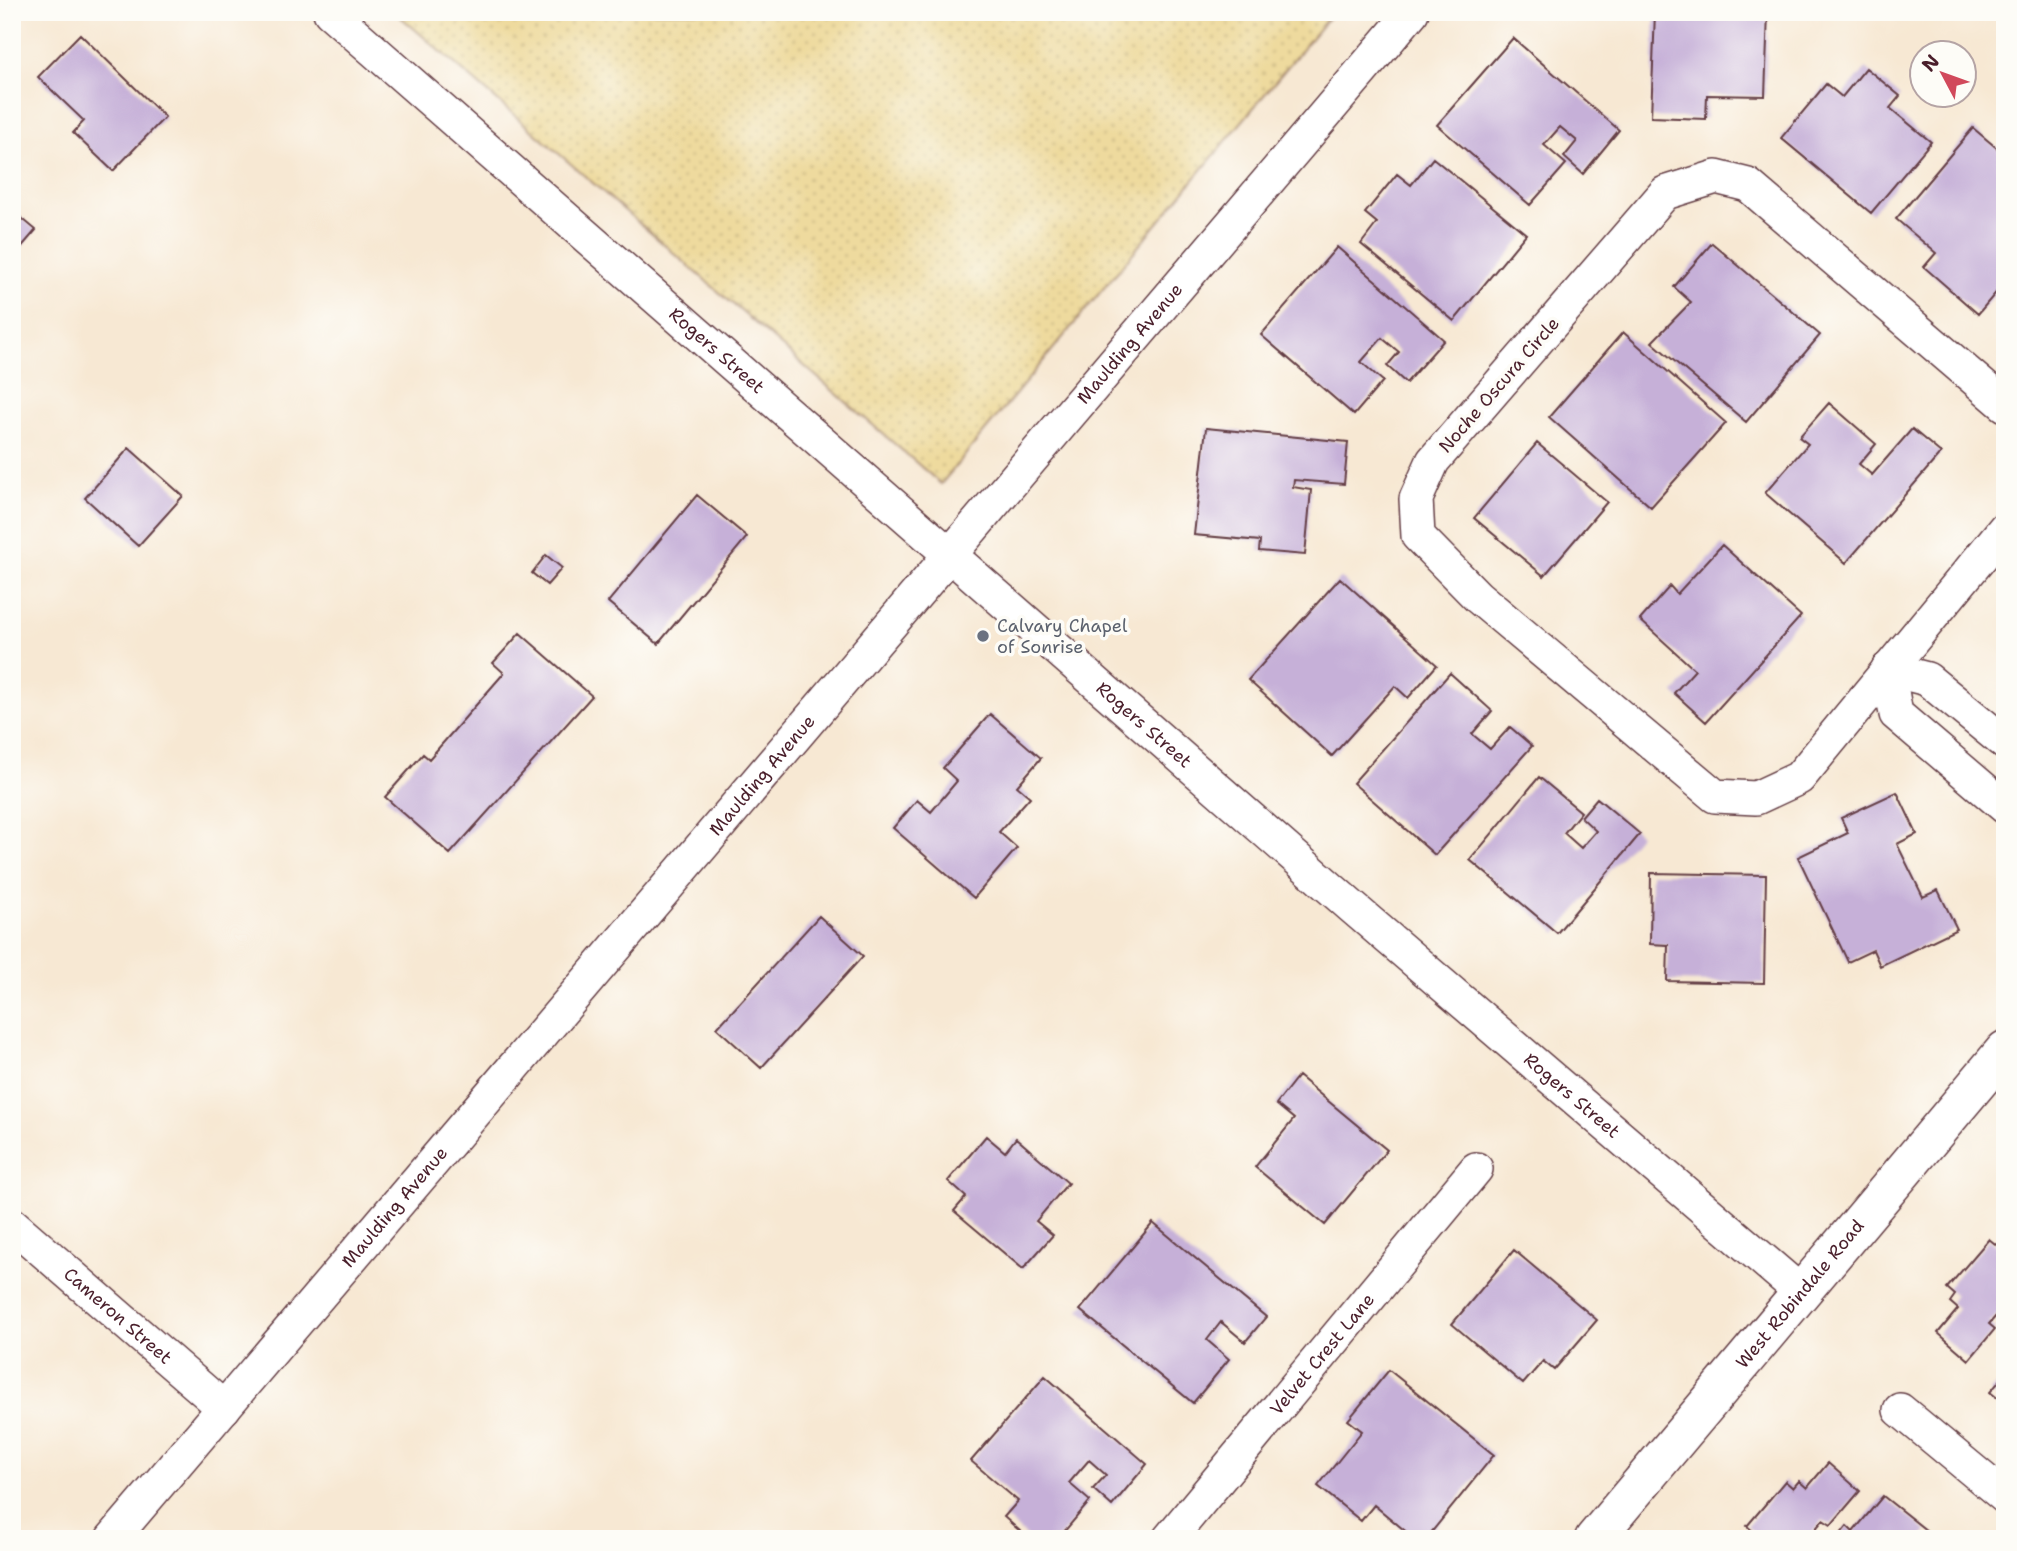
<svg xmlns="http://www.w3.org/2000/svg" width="2017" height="1551" viewBox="0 0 2017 1551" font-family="'Shantell Sans',sans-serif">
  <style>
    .sand { fill: url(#sand-dots); stroke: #9c7c64; stroke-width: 2 }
    .building { fill: #c6b0d8 }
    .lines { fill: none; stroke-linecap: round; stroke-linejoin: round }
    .minor-casing { stroke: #643d44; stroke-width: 36 }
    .tertiary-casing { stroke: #643d44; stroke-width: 41 }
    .minor { stroke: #fff; stroke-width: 33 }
    .tertiary { stroke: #fff; stroke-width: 38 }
    .worship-dot { fill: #6b7280; stroke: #fdfcf7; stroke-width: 2.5 }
    .labels { text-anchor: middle; stroke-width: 7; stroke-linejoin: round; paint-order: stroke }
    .street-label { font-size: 18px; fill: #4a1f2b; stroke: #fdfcf7 }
    .worship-label { font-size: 18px; fill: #5b616d; stroke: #fdfcf7; text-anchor: start }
  </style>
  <defs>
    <pattern id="sand-dots" width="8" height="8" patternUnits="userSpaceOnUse" patternTransform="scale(1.75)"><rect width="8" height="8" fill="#eeda9e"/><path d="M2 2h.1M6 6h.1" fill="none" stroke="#cebb88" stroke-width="1.8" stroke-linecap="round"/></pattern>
  </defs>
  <rect width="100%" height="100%" fill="#fdfcf7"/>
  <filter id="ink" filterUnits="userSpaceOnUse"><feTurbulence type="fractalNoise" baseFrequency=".0143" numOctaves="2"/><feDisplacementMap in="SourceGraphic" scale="14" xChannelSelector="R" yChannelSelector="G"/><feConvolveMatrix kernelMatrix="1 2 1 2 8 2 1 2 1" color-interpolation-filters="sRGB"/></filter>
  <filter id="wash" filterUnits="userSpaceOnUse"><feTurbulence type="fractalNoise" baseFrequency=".00686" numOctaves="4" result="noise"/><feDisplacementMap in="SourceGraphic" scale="28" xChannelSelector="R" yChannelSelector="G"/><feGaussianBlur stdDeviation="1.57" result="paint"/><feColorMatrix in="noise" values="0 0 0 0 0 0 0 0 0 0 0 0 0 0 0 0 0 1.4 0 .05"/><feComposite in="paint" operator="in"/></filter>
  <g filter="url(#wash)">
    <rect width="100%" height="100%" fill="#f7e8d3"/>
    <path class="sand" d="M395,12h938l-392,472z"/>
    <g id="blocks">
      <path class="building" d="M1655,12h113l-3,84 -58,-1 -1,24 -55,-2z
        M80,34l85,83 -52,54 -40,-38 11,-12 -46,-44z
        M1513,38l106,92 -36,44 -19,-17 13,-16 -17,-14 -16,18 22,19 -36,41 -93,-80z
        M1866,68l34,28 -10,12 41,34 -60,71 -90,-75 45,-54 16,13z
        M1973,128l32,27v127l-27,32 -54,-47 12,-14 -40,-34z
        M1433,158l93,76 -72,87 -93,-77 16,-21 -12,-10 32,-39 14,11z
        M12,210l24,20 -24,28z
        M1712,243l108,92 -74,87 -94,-80 39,-40 -17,-15z
        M1337,247l107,93 -38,43 -19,-17 12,-14 -17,-14 -21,24 22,19 -29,34 -93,-80z
        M1623,332l103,91 -75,84 -102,-90z
        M1829,403l47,41 -17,20 13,11 40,-46 29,24 -95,110 -81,-70 43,-49 -9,-7z
        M1206,428l142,14 -4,42 -50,-4 -1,7 18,3 -6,65 -46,-4 1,-10 -66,-6z
        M1537,443l70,59 -63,74 -70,-58z
        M129,448l54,48 -45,50 -53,-48z
        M697,495l50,42 -89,107 -50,-42z
        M1722,545l79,71 -95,106 -32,-29 21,-23 -55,-50 30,-34 7,8z
        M546,555l16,13 -15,17 -15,-12z
        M1340,578l97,87 -29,33 -13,-12 -63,70 -84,-76z
        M520,633l72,63 -142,158 -65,-57 38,-43 6,5 75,-86 -11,-10z
        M1450,673l42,38 -20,23 18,15 20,-22 22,19 -97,109 -82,-72z
        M990,714l51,44 -24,28 13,11 -31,35 18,16 -43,50 -81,-70 24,-28 14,12 26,-31 -14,-13z
        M1539,777l42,35 -17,21 17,15 15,-17 -15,-14 16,-19 43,36 -83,99 -87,-73z
        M1897,792l20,42 -20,10 26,53 15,-7 19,39 -77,37 -7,-16 -25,12 -50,-105 50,-24 -7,-15z
        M1651,873l115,2 -2,108 -97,-2 1,-36 -18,-1z
        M819,916l44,40 -102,112 -44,-40z
        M1298,1076l89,74 -62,75 -70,-58 39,-48 -18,-15z
        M986,1136l19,16 11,-14 52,45 -32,38 17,14 -30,34 -69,-58 12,-14 -18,-16z
        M1153,1223l113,94 -21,25 -24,-20 -14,18 22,19 -36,44 -113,-93z
        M1989,1239l16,13v54l-16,18 6,5 -26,31 -31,-27 20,-24 -8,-7 5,-7 -8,-7z
        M1514,1250l83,70 -43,50 -11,-9 -20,23 -71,-60z
        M1389,1370l105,85 -68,84h-11l-41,-34 -13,16 -43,-35 44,-55 -14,-11z
        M2005,1375v29l-15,-12z
        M1045,1376l102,88 -35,42 -19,-17 13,-14 -17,-15 -20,23 21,18 -32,38h-29l-25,-22 14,-16 -47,-40z
        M1828,1463l32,28 -29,34 -8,-5 -16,19h-45l-15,-13 38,-45 8,7 6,-7 8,7z
        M1883,1496l44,35 -7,8h-83l10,-13 6,6z"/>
    </g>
  </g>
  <g filter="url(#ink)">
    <use href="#blocks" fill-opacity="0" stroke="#643d44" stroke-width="2"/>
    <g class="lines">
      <defs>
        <g id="minor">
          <path id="s1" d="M330,12l1022,895 450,386"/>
          <path d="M2005,405l-257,-220 -32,-8 -51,16 -232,268 -17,38 2,37 60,61 237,199 41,2 43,-20 206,-250"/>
          <path d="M1888,669l8,45 109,93"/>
          <path d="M1888,669l39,10 78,64"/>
          <path id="s2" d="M12,1224l212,184"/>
          <path d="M1900,1410l105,87"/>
          <path id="s3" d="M112,1539l1300,-1527"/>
          <path id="s4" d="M1169,1539l307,-370"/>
        </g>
        <g id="tertiary">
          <path id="s5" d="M1594,1539l411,-489"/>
        </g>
      </defs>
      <use href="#minor" class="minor-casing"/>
      <use href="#tertiary" class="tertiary-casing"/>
      <use href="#minor" class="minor"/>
      <use href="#tertiary" class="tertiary"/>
    </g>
  </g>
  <circle class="worship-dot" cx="983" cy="636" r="7"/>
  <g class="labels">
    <g class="street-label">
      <text dy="6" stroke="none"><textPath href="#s3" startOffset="1570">Maulding Avenue</textPath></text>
      <text dy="6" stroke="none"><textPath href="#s1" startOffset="514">Rogers Street</textPath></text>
      <text transform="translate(1499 385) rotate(-49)" y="6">Noche Oscura Circle</text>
      <text dy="6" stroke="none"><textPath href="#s1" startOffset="1082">Rogers Street</textPath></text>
      <text dy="6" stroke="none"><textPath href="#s3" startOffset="1003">Maulding Avenue</textPath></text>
      <text dy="6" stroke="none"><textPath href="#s1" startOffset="1648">Rogers Street</textPath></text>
      <text dy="6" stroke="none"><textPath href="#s3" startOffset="436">Maulding Avenue</textPath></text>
      <text dy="6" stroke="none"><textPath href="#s5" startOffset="320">West Robindale Road</textPath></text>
      <text dy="6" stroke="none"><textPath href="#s2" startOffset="140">Cameron Street</textPath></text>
      <text dy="6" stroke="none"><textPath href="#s4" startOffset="240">Velvet Crest Lane</textPath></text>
    </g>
    <g class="worship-label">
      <text x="997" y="632">Calvary Chapel<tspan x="997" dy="21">of Sonrise</tspan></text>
    </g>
  </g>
  <rect width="2017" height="1551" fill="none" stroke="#fdfcf7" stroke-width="42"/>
  <g transform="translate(1943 74) rotate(311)"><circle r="33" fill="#fdfcf7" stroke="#b5a4a5" stroke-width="2"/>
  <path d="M0-5L12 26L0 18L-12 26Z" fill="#d1495b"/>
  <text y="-10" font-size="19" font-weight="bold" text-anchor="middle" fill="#4a1f2b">N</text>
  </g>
</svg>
